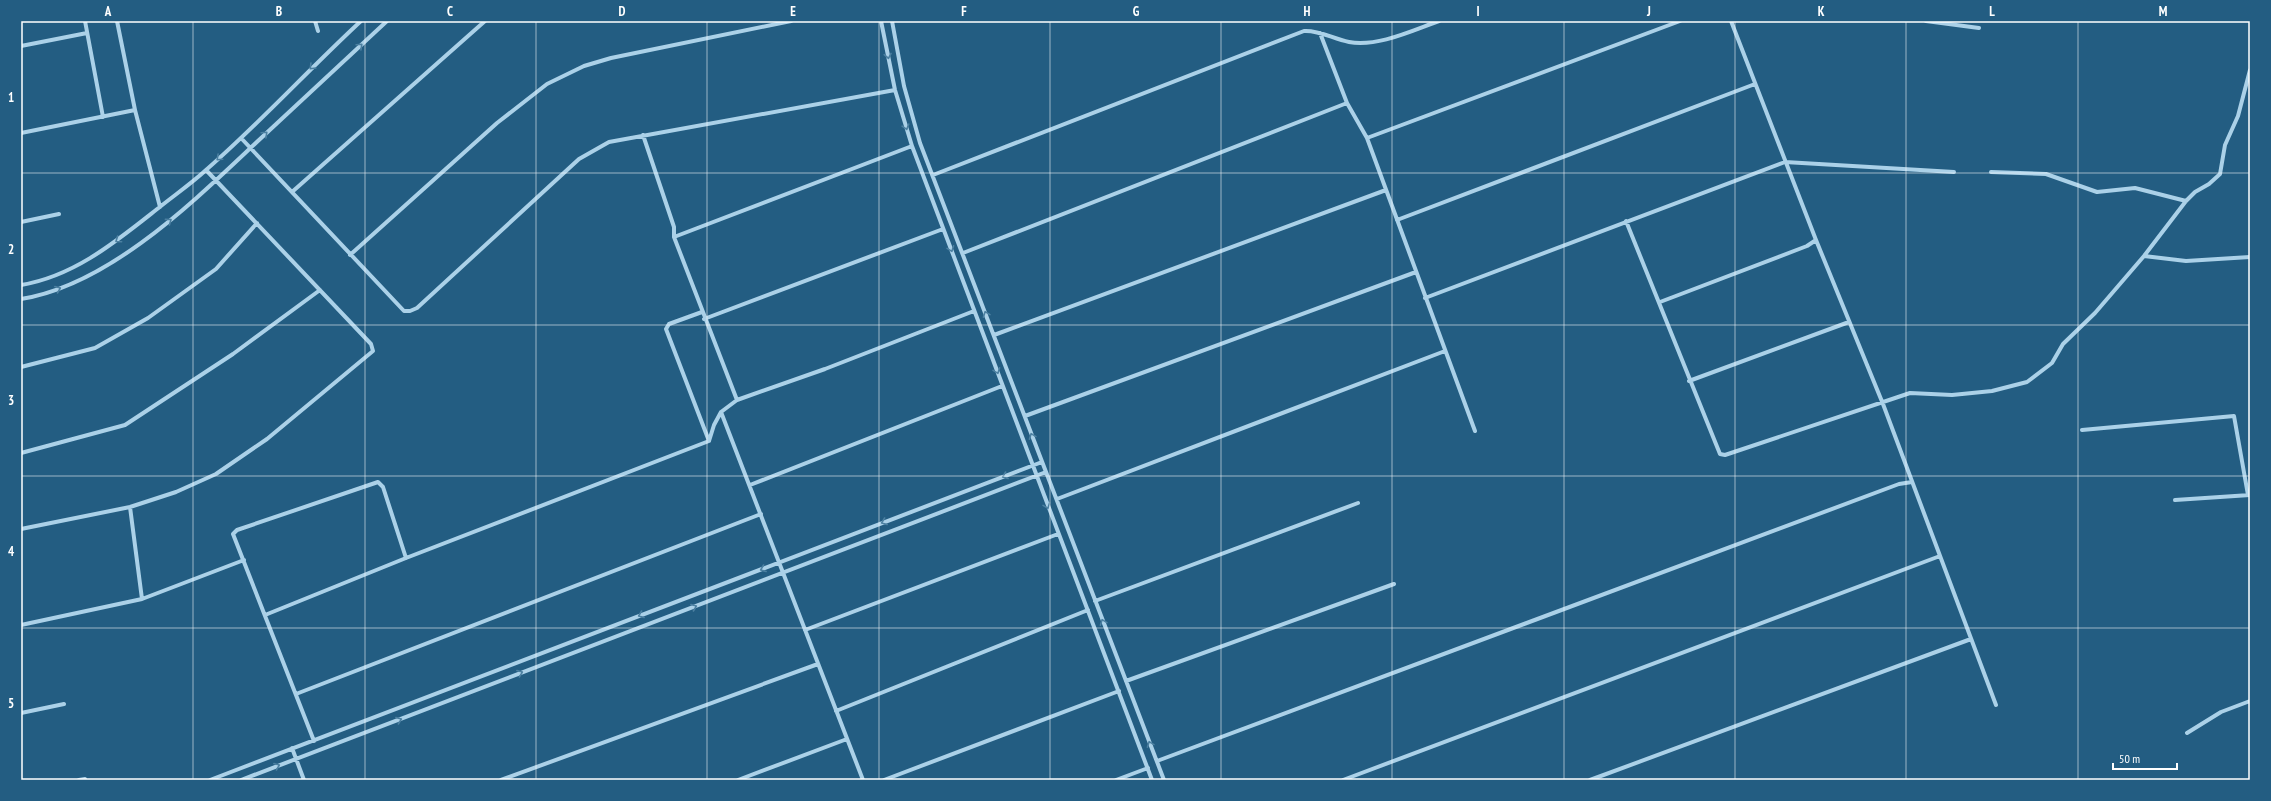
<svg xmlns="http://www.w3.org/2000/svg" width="2271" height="801" viewBox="0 0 2271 801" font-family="'PT Sans Narrow',sans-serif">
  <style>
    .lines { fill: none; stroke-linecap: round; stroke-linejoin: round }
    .street { stroke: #abd1e8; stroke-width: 4 }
    .oneway { stroke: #4c80a1 }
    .grid { fill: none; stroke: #fff; stroke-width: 1; stroke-opacity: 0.55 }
    .neatline { fill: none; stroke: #fff; stroke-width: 1.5 }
    .grid-label { font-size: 13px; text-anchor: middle; font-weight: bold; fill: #fff }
  </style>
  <rect width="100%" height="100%" fill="#235d82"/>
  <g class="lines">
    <path class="street" d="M85,21l18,96
      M117,21l18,89 25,97
      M315,21l3,10
      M881,21l14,69 17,56 240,634
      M892,21l12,65 16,57 244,637
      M1731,21l85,219 67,164 113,301
      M1926,21l53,7
      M1320,33l27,70 20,35 108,293
      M21,46l66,-13
      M21,133l114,-23
      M643,135l31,92v10l63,163 -16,12 142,368
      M241,138l163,173h6l7,-3 162,-149 30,-17 286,-52
      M1367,138l313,-117
      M1991,172l55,2 51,18 38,-4 51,13
      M933,175l371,-144c16,-1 29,8 45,11 29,5 62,-11 90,-21
      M292,192l193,-171
      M1397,220l358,-136
      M1626,221l94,233 5,1 185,-62 42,2 40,-4 35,-9 25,-19 11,-19 32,-31 49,-57 42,-55 9,-9 14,-8 11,-10 5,-29 13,-29 12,-46
      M21,222l38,-8
      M674,237l238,-91
      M963,253l384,-150
      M350,255l147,-132 50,-39 37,-18 27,-8 180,-37
      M2144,256l42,5 64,-4
      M21,285c55,-9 98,-46 140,-79 15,-12 31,-23 45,-36 54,-47 102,-100 155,-149
      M1425,298l360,-136 169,10
      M21,299c89,-14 174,-99 238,-159 42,-39 85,-79 128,-119
      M1660,302l147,-56 9,-6
      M702,312l-33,12 -3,5 43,112
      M704,319l239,-90
      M994,335l392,-145
      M21,367l74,-19 53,-30 68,-49 41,-46
      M1689,381l160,-59
      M737,400l88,-31 149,-58
      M1025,416l391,-144
      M2082,430l152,-14 14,79
      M21,453l104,-28 108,-71 87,-64
      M750,485l252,-99
      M1057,499l388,-148
      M2175,500l75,-5
      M130,507l12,92
      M21,529l109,-22 46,-15 40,-18 51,-35 106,-88 -2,-7 -165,-174
      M1095,601l263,-98
      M265,615l141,-57 303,-117 5,-16 7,-13
      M21,625l121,-26 102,-39
      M805,630l253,-96
      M1126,681l268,-97
      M296,694l465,-180
      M836,711l252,-101
      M21,713l43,-9
      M2187,733l34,-21 29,-11
      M314,741l-81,-207 4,-4 141,-48 5,5 23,71
      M292,748l12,32
      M1157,761l742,-277 13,-2
      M79,780l6,-1
      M210,780l832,-318
      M241,780l805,-308
      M501,780l317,-116
      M738,780l109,-41
      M884,780l235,-89
      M1116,780l32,-12
      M1343,780l597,-224
      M1590,780l381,-141"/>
  </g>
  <defs><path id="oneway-chevron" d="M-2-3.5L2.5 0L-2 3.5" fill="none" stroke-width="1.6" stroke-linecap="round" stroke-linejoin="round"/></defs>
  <g class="oneway">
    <use href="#oneway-chevron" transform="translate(360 46) rotate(-43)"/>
    <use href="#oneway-chevron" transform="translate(888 56) rotate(79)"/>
    <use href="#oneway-chevron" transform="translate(312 67) rotate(135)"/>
    <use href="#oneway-chevron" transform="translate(906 127) rotate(73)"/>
    <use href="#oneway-chevron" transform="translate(265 134) rotate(-43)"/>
    <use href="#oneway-chevron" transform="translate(219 158) rotate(137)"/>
    <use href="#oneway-chevron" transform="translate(169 221) rotate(-36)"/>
    <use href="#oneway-chevron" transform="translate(118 240) rotate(145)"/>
    <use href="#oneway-chevron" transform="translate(951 249) rotate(69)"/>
    <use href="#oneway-chevron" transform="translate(58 289) rotate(-22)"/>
    <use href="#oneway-chevron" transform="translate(986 314) rotate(-111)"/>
    <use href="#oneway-chevron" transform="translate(997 371) rotate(69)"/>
    <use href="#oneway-chevron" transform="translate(1032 436) rotate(-111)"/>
    <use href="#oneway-chevron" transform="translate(1005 476) rotate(159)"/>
    <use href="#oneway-chevron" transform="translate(1047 506) rotate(69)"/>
    <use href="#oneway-chevron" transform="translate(884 522) rotate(159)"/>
    <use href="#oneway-chevron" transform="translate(763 569) rotate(159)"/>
    <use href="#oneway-chevron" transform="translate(694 607) rotate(-21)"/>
    <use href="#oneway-chevron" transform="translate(641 615) rotate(159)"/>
    <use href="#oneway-chevron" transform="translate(1103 622) rotate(-111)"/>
    <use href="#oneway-chevron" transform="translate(520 673) rotate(-21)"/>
    <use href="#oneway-chevron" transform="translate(399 720) rotate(-21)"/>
    <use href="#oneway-chevron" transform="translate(1150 744) rotate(-111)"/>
    <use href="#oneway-chevron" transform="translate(277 766) rotate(-21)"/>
  </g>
  <path class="grid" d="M193,21v759M365,21v759M536,21v759M707,21v759M879,21v759M1050,21v759M1221,21v759M1392,21v759M1564,21v759M1735,21v759M1906,21v759M2078,21v759M21,173h2229M21,325h2229M21,476h2229M21,628h2229"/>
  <rect width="2271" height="801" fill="none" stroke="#235d82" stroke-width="44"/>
  <path d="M2113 763v6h64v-6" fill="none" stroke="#ffffff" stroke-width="2"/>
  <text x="2119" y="763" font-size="12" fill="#ffffff" stroke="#235d82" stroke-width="3" paint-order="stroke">50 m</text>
  <rect x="22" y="22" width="2227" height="757" class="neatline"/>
  <g class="grid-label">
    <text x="108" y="16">A</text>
    <text x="279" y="16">B</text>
    <text x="450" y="16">C</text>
    <text x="622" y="16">D</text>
    <text x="793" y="16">E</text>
    <text x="964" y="16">F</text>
    <text x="1136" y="16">G</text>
    <text x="1307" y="16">H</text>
    <text x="1478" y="16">I</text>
    <text x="1649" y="16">J</text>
    <text x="1821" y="16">K</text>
    <text x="1992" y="16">L</text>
    <text x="2163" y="16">M</text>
    <text x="11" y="102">1</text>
    <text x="11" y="254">2</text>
    <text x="11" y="405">3</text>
    <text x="11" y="556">4</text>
    <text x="11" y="708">5</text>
  </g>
</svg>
